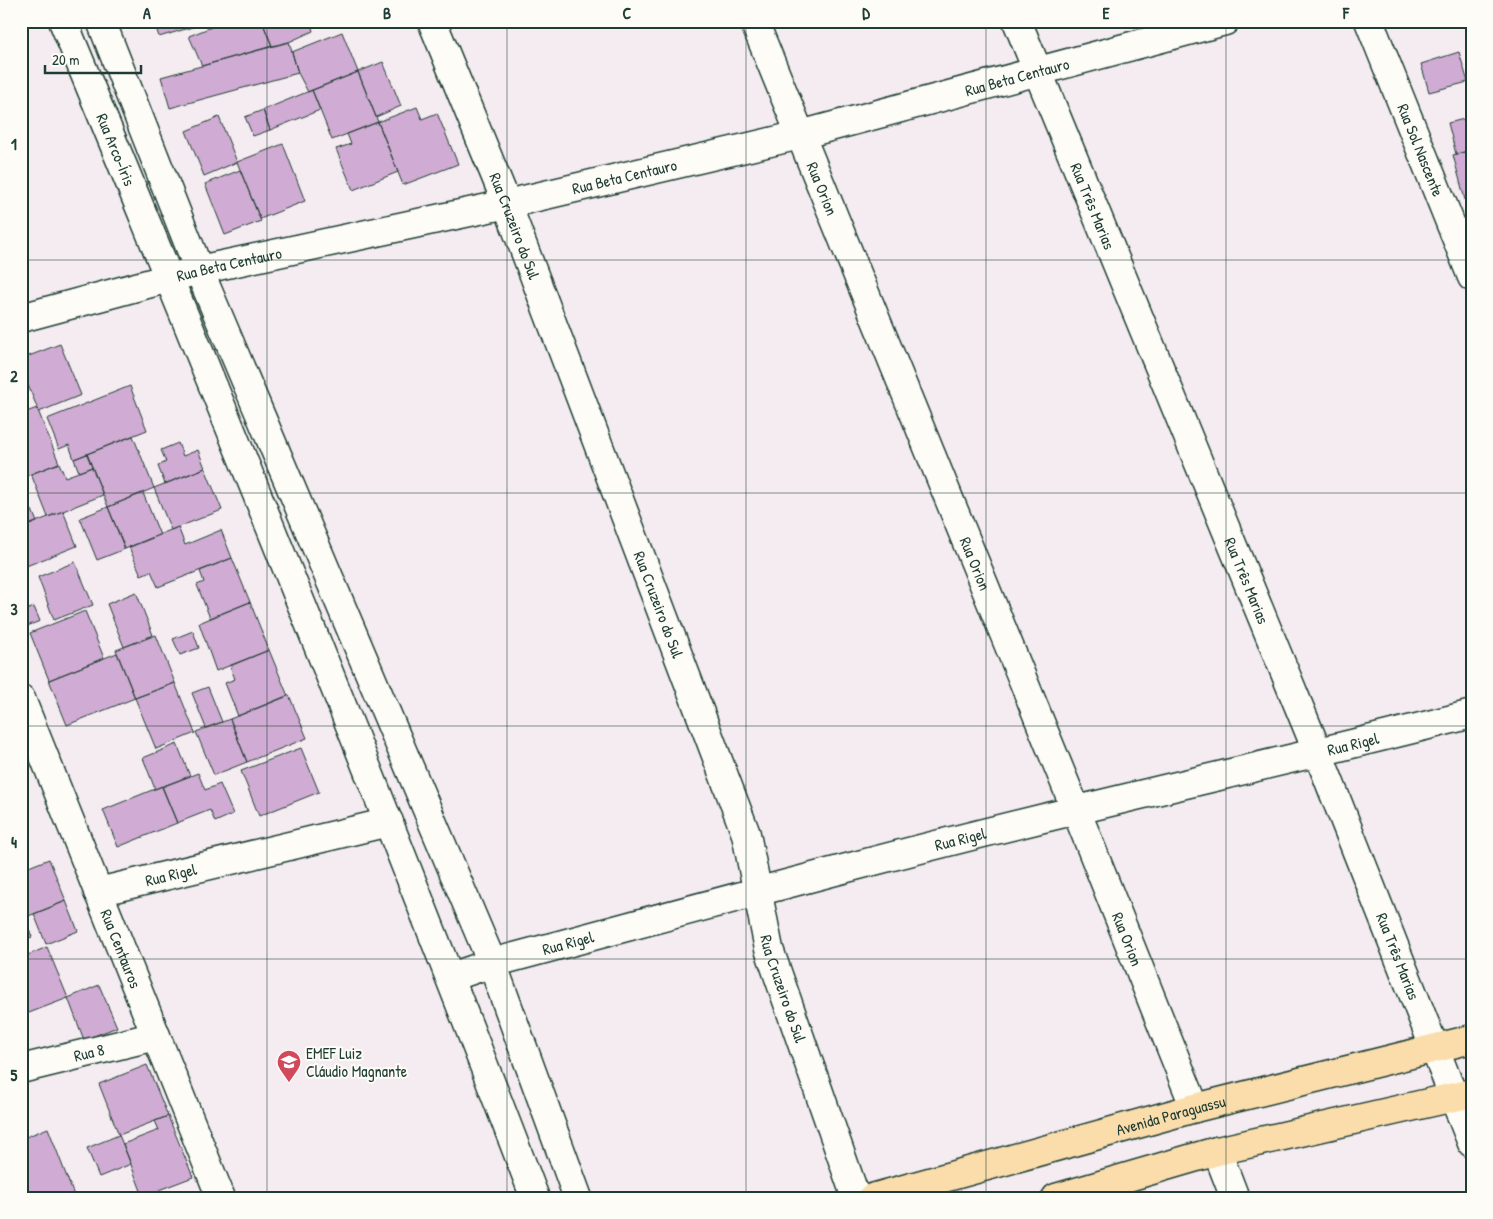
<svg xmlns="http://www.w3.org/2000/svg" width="1493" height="1219" viewBox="0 0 1493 1219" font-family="'Patrick Hand',sans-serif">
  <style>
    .building { fill: #d0abd3; stroke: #1f3d34 }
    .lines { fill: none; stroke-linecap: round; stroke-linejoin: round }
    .minor-casing { stroke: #1f3d34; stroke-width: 31 }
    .major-casing { stroke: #1f3d34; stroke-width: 31 }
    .minor { stroke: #fdfcf7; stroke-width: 28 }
    .major { stroke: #fbddab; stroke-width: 28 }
    .grid { fill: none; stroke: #1f3d34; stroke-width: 1; stroke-opacity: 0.55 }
    .labels { text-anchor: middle; stroke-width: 4; stroke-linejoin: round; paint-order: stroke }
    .street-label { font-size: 16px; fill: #1f3d34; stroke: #fdfcf7 }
    .poi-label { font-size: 16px; fill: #1f3d34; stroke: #fdfcf7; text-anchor: start }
    .neatline { fill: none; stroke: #1f3d34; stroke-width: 2 }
    .grid-label { font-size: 16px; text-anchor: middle; font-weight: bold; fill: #1f3d34 }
  </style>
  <rect width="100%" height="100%" fill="#f4ecf0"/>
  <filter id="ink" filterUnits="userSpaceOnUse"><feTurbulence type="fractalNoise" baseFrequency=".02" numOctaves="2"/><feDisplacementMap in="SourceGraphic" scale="10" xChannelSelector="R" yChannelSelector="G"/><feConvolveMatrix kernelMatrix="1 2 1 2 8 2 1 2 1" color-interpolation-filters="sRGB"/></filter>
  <g filter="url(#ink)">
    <path class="building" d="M154,21h44l1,4 -40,12z
      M227,21h35l10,25 -70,20 -13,-30z
      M262,21h48l3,10 -24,11 -17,4z
      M342,32l16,40 -50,20 -10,-19 -6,-21z
      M289,42l9,31 -128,35 -9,-31z
      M1459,52l9,30 -39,10 -8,-28z
      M383,62l18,44 -25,11 -18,-45z
      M358,72l20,50 -46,18 -20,-50z
      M312,90l8,20 -50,20 -7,-20z
      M417,107l5,12 15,-6 21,51 -55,21 -25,-63z
      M263,110l7,20 -17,6 -8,-19z
      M219,117l18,45 -33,14 -18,-45z
      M1472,117v33l-16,4 -8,-31z
      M378,122l20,50 -45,18 -17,-41 15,-5 -4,-10z
      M283,144l22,57 -45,18 -23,-57z
      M1472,150v48l-7,2 -12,-45z
      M240,170l21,51 -36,14 -20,-51z
      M60,344l21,51 -42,17 -18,-44v-9z
      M130,386l17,44 -73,29 -5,-14 -10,4 -12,-30z
      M37,408l22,55 -38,15v-64z
      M133,436l21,52 -46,19 -21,-53z
      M178,443l5,13 15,-6 7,18 -40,16 -7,-18 8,-4 -5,-12z
      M87,454l5,13 -13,5 -5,-13z
      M59,463l6,14 27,-10 11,28 -55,22 -17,-43z
      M205,468l17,42 -51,20 -17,-42z
      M143,493l17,42 -35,14 -17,-42z
      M108,507l17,42 -28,11 -17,-42z
      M32,510l5,12 -13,5 -3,-12z
      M63,511l14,35 -56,22v-40z
      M178,527l7,18 36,-15 11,28 -74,29 -7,-16 -10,4 -12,-28z
      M232,558l18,44 -40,16 -13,-33 7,-3 -4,-11z
      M75,562l18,43 -39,15 -16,-43z
      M136,592l17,43 -29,12 -17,-43z
      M250,602l19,48 -53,21 -17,-48z
      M34,607l6,14 -18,7 -1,-16z
      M85,611l19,47 -55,22 -19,-47z
      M193,631l6,17 -19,7 -7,-16z
      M156,635l19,48 -40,15 -19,-48z
      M269,650l19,46 -50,20 -13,-33 10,-4 -5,-13z
      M117,653l18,45 -68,27 -18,-45z
      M175,683l20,50 -39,16 -21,-51z
      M208,687l14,35 -16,6 -14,-35z
      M289,695l18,43 -60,24 -17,-43z
      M230,719l17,43 -33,13 -18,-43z
      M177,744l13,32 -35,13 -12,-31z
      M301,748l18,44 -60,24 -18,-45z
      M198,773l7,17 15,-6 13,30 -18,8 -5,-12 -33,13 -15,-36z
      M162,786l15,37 -59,24 -15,-37z
      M49,859l17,42 -45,18v-49z
      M66,901l12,30 -32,13 -12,-30z
      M24,917l8,20 -11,4v-22z
      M47,947l21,51 -47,18v-58z
      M99,985l18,42 -33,13 -16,-42z
      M147,1065l21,51 -49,19 -20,-51z
      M168,1116l25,61 -50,19 -20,-52 36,-14 -4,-9z
      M48,1128l27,70h-54v-59z
      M119,1135l12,29 -32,13 -12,-29z"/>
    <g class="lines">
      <defs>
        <g id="minor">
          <path id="s1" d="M63,21c162,391 321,782 472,1177"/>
          <path d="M101,21l98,249 293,693 86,235"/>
          <path id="s2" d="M432,21l75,183 239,630 23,115 87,249"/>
          <path id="s3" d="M754,21l322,789 119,298"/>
          <path id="s4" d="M1017,21l301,732 154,390"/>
          <path id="s5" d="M1369,21l103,256"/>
          <path id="s6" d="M21,318l178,-48 308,-66 293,-69 425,-114"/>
          <path id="s7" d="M21,699l200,499"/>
          <path id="s8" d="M98,892l291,-70"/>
          <path id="s9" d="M451,977l41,-14c195,-52 389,-106 585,-153 131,-32 263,-62 395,-96"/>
          <path id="s10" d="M21,1069l135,-33"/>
          <path d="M1217,1151l18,47"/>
        </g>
        <g id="major">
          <path id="s11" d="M872,1198l323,-90 277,-69"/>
          <path d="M1056,1198l161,-47 255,-58"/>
        </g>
      </defs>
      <use href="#minor" class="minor-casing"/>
      <use href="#major" class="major-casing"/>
      <use href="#minor" class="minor"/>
      <use href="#major" class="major"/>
    </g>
  </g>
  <path class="grid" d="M267,21v1177M507,21v1177M746,21v1177M986,21v1177M1226,21v1177M21,260h1451M21,493h1451M21,726h1451M21,959h1451"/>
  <defs>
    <symbol id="school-pin" viewBox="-11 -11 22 30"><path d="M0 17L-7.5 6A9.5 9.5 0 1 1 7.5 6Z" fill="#d1495b" stroke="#fdfcf7"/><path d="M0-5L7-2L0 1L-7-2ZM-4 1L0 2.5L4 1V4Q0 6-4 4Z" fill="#fff"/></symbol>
  </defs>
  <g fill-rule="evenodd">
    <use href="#school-pin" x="275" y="1048" width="28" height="38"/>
  </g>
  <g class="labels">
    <g class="street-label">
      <text dy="6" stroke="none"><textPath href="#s6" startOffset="1025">Rua Beta Centauro</textPath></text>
      <text dy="6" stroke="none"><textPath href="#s1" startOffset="139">Rua Arco-Íris</textPath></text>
      <text dy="6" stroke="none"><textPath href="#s5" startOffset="139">Rua Sol Nascente</textPath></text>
      <text dy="6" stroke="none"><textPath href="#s6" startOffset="620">Rua Beta Centauro</textPath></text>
      <text dy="6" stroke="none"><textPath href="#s3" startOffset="181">Rua Orion</textPath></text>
      <text dy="6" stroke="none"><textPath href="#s4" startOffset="200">Rua Três Marias</textPath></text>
      <text dy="6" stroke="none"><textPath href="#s2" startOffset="221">Rua Cruzeiro do Sul</textPath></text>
      <text dy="6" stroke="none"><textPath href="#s6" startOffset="215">Rua Beta Centauro</textPath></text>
      <text dy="6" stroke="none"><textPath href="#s3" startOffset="586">Rua Orion</textPath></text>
      <text dy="6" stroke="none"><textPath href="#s4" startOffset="605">Rua Três Marias</textPath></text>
      <text dy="6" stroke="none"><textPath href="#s2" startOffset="626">Rua Cruzeiro do Sul</textPath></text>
      <text dy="6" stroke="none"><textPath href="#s9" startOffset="932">Rua Rigel</textPath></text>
      <text dy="6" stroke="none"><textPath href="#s9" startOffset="528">Rua Rigel</textPath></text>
      <text dy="6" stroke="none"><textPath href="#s8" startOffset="75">Rua Rigel</textPath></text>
      <text dy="6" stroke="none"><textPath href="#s3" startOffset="991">Rua Orion</textPath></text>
      <text dy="6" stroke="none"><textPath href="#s9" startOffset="122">Rua Rigel</textPath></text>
      <text dy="6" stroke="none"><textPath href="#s7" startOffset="269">Rua Centauros</textPath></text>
      <text dy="6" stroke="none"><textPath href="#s4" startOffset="1010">Rua Três Marias</textPath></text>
      <text dy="6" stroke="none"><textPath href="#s2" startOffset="1031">Rua Cruzeiro do Sul</textPath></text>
      <text dy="6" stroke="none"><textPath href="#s10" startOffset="70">Rua 8</textPath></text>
      <text dy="6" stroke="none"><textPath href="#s11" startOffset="310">Avenida Paraguassu</textPath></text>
    </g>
    <g class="poi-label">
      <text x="306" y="1059">EMEF Luiz<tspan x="306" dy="18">Cláudio Magnante</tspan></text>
    </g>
  </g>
  <rect width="1493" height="1219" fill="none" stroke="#fdfcf7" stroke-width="55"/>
  <path d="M45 65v8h96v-8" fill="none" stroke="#1f3d34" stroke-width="2.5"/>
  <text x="52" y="65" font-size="15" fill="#1f3d34" stroke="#fdfcf7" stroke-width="4" paint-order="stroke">20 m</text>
  <rect x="28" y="28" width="1438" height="1164" class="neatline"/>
  <g class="grid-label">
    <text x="147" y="19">A</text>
    <text x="387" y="19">B</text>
    <text x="627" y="19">C</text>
    <text x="866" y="19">D</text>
    <text x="1106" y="19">E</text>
    <text x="1346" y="19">F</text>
    <text x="14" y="150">1</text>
    <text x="14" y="382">2</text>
    <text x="14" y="615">3</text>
    <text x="14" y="848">4</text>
    <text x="14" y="1081">5</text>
  </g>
</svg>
